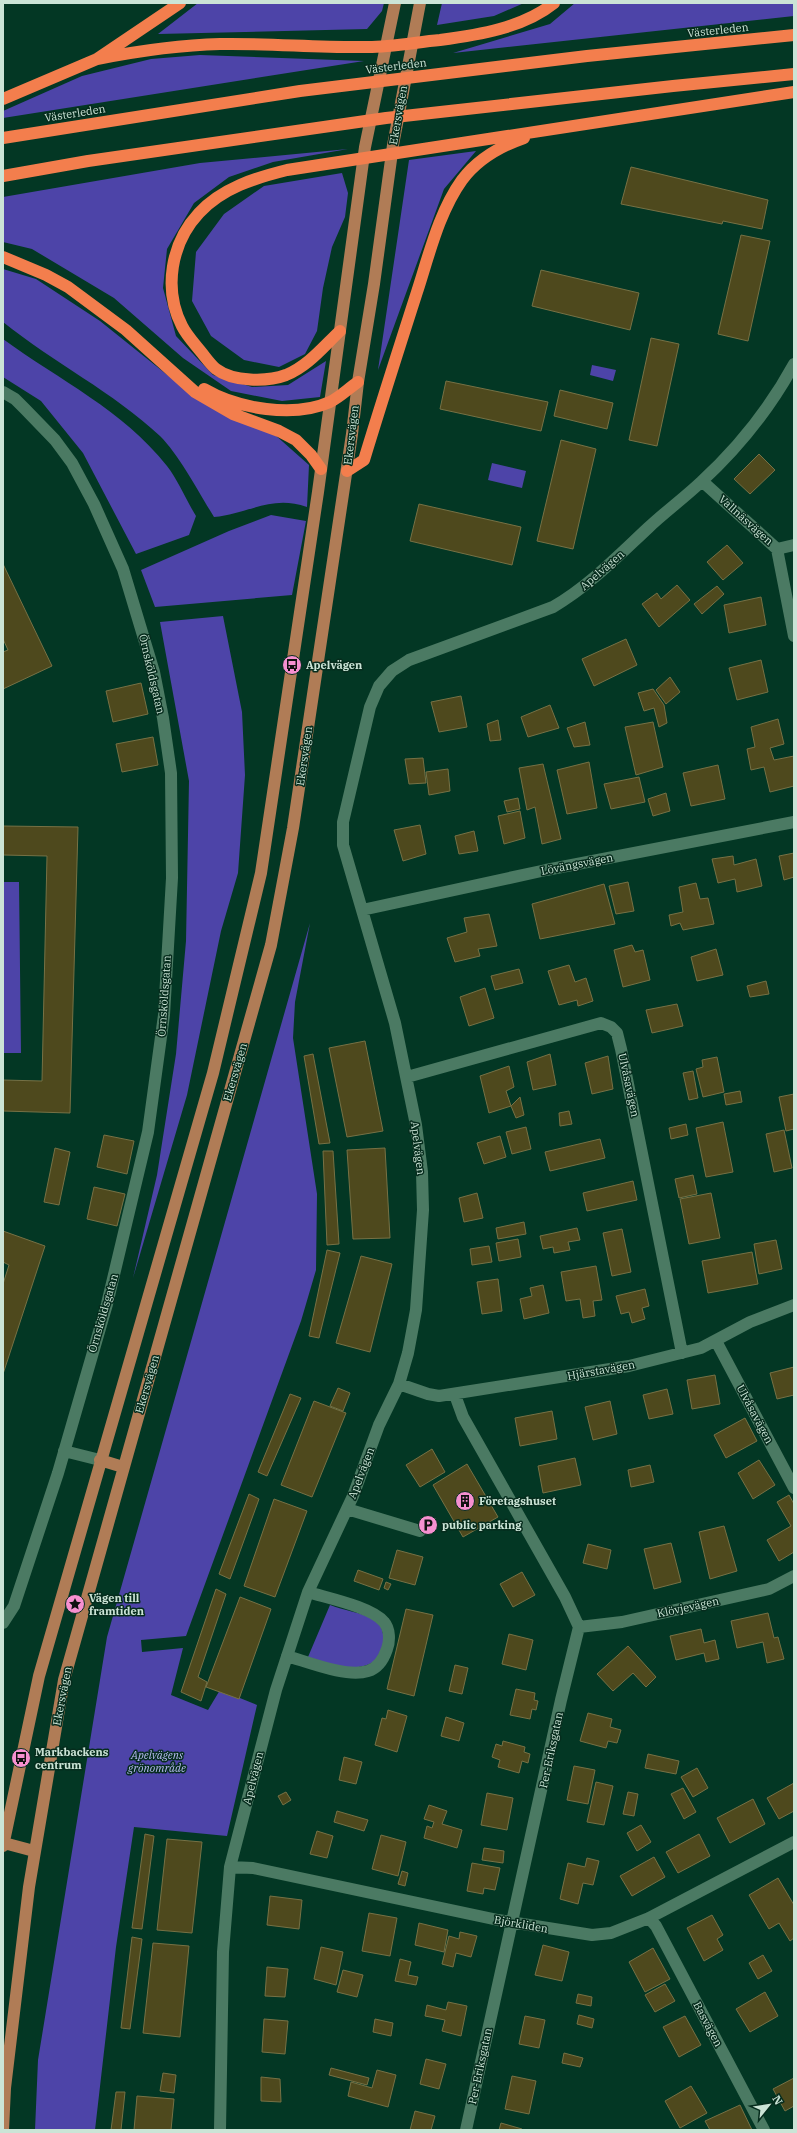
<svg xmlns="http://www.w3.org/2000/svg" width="797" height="2133" viewBox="0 0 797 2133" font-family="'IBM Plex Serif',serif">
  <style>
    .green { fill: #4d44a8 }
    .building { fill: #4e491d; stroke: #767145 }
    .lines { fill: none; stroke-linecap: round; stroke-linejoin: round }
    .minor { stroke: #4b7a63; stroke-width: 12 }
    .major { stroke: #b07c56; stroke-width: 12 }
    .highway { stroke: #f37e4d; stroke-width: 12 }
    .labels { text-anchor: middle; stroke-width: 3; stroke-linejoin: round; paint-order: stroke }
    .street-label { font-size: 11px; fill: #cbe4d6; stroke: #062c1d }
    .poi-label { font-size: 11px; font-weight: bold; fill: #cbe4d6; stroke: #062c1d; text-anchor: start }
    .park-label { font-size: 11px; font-style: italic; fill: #babdf5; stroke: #062c1d }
  </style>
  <rect width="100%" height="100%" fill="#033724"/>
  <path class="green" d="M198,3h186l-2,8 -15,18 -209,5z
    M442,3h82l-30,13 -57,9z
    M575,3h219v13l-341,37 97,-29z
    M200,55l164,6 -361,57v-7l79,-35 69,-17z
    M348,149l-75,13 -44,15 -35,26 -27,46 -4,39 13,48 37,39 39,12 36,-2 38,-24 -6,36 -38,4 -51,-10 -48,-33 -69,-60 -82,-49 -29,-7v-45l197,-34z
    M476,151l-32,38 -66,181 31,-210z
    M342,173l6,20 -3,24 -13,30 -9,41 -6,43 -12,23 -26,13 -35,-7 -33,-24 -19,-35 4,-49 28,-38 40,-28z
    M3,269l33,10 64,42 66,53 44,31 64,29 35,31 -2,42c-36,-13 -58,7 -93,10 -15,-24 -34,-61 -54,-81 -47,-44 -106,-73 -157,-114z
    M3,339c56,41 120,71 164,127 11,14 19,34 29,50l-7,19 -53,19 -53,-101 -42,-52 -38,-24z
    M592,365l24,5 -3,11 -23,-6z
    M492,463l34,8 -4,17 -34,-8z
    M271,515l35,6 -14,74 -137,12 -14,-37 88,-39z
    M223,616l19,96 3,63 -7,98 -17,58 -34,164 -54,183 24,-103 19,-121 10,-113 3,-160 -29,-159z
    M3,882h16l2,171h-18z
    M310,923l-15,79 -2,36 24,156 -1,76 -15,51 -115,315 -45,4 1,12 41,-4 -12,47 37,15 12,-20 37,15 -30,131 -93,-9 -18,120 -21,183h-60l3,-70 69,-423z
    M330,1605c12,5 33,8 44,14 8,5 9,13 10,22 1,6 -3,15 -8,19 -20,15 -46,4 -68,-3z"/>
  <path class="building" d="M631,167l137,33 -6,29 -39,-8 -1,3 -101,-20z
    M741,235l29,6 -22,100 -30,-7z
    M541,270l98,23 -9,37 -98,-24z
    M651,338l28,6 -22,102 -28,-6z
    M446,381l102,21 -7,29 -101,-22z
    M560,390l53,13 -6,26 -53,-13z
    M561,440l35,9 -23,100 -36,-8z
    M759,454l16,16 -25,24 -16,-15z
    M419,504l102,23 -9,38 -102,-24z
    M727,545l16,18 -20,17 -16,-18z
    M3,564l49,102 -49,23v-37l5,-2 -5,-11z
    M677,585l13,15 -31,27 -17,-23 15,-11 4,6z
    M717,586l7,8 -22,20 -8,-10z
    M761,597l5,28 -37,8 -5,-28z
    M626,639l11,26 -43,21 -12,-27z
    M761,660l7,32 -31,8 -8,-32z
    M670,677l10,15 -14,12 -10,-14z
    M141,683l7,31 -35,8 -7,-31z
    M653,689l11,16 3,18 -8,4 -5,-19 -10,3 -6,-18z
    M461,696l6,31 -28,5 -8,-30z
    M550,705l9,23 -31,9 -7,-20z
    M778,719l6,25 -14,4 4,12 20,-4v30l-24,6 -6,-25 -13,3 -4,-21 8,-2 -4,-20z
    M498,720l3,20 -11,1 -3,-17z
    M585,722l5,23 -16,2 -7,-19z
    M653,722l10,45 -27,8 -11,-48z
    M153,737l5,28 -36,7 -6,-28z
    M423,758l3,25 -17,1 -4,-25z
    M589,762l8,46 -30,6 -10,-44z
    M543,764l18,75 -19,5 -7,-37 -8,3 -8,-42z
    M718,765l7,34 -34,7 -8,-33z
    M448,769l2,22 -21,4 -3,-23z
    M639,777l6,25 -34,7 -7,-25z
    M666,793l4,18 -17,5 -5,-17z
    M518,798l2,11 -13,3 -3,-11z
    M520,811l5,27 -21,6 -6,-28z
    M420,825l6,29 -23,7 -9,-31z
    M3,826l75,1 -8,286 -67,-2v-31l39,1 5,-225 -44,-1z
    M474,831l4,20 -19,3 -4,-18z
    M794,853v24l-10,3 -5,-24z
    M733,856l1,9 22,-6 6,27 -25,6 -2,-13 -17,4 -6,-24z
    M628,882l6,29 -18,3 -7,-28z
    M696,883l4,16 8,-1 6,26 -31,6 -3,-7 -9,3 -2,-11 14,-3 -4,-25z
    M604,884l11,40 -75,15 -8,-35z
    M489,914l8,32 -19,3 2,7 -25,6 -8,-24 20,-6 -3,-14z
    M632,945l3,7 8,-2 7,30 -27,7 -9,-37z
    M716,949l7,26 -26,6 -6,-24z
    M569,965l6,17 11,-4 7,23 -15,5 -1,-6 -18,5 -11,-34z
    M519,969l4,14 -28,7 -4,-14z
    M766,981l3,13 -19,3 -3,-11z
    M485,988l9,30 -25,8 -9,-29z
    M677,1004l6,22 -31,7 -6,-23z
    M365,1041l18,90 -36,6 -18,-89z
    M313,1054l17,89 -11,1 -15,-88z
    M550,1054l6,31 -23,5 -6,-28z
    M608,1056l5,33 -21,5 -7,-31z
    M717,1057l7,35 -21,5 -7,-28 7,-2 -1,-7z
    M509,1066l5,21 -8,4 5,15 -22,7 -9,-37z
    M693,1071l5,27 -9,2 -6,-27z
    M740,1091l2,11 -16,3 -2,-11z
    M794,1094v35l-8,2 -7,-34z
    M520,1097l4,18 -8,3 -5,-12z
    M569,1111l3,13 -12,2 -1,-13z
    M723,1122l10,50 -27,5 -10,-49z
    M686,1124l2,11 -17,4 -2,-11z
    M526,1127l5,22 -19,5 -6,-22z
    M784,1130l8,38 -18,4 -8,-38z
    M104,1135l30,6 -7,33 -30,-7z
    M500,1136l6,21 -22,7 -7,-21z
    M600,1139l5,19 -55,13 -5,-19z
    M55,1148l15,4 -11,53 -15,-3z
    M385,1148l5,90 -37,1 -6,-89z
    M323,1151h10l6,93 -12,1z
    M693,1175l4,19 -18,4 -4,-19z
    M633,1181l4,19 -50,11 -4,-18z
    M94,1187l31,7 -8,32 -30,-7z
    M477,1193l6,25 -19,4 -5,-24z
    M711,1193l9,45 -31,6 -9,-45z
    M524,1222l2,12 -28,5 -2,-11z
    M577,1228l3,12 -12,2 2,8 -16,3 -1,-6 -10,2 -3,-13z
    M622,1229l9,43 -19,4 -9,-43z
    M3,1231l42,15 -42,128v-90l6,-19 -6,-3z
    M518,1239l3,18 -22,4 -3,-18z
    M776,1240l6,29 -23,5 -5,-30z
    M489,1246l3,16 -20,3 -2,-16z
    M327,1250l13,3 -21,85 -10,-2z
    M752,1252l6,32 -50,9 -6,-32z
    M361,1256l31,8 -22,88 -34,-9z
    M596,1266l6,34 -9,1 2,15 -12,2 -3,-19 -14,2 -5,-29z
    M498,1279l4,32 -20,3 -5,-32z
    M543,1285l6,28 -25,6 -4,-20 12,-3 -2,-8z
    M645,1289l4,17 -7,2 3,11 -13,4 -3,-11 -8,2 -5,-18z
    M794,1367v28l-17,4 -7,-26z
    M715,1375l5,29 -28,5 -5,-29z
    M338,1388l12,5 -7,18 -13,-5z
    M667,1389l6,25 -24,5 -6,-24z
    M290,1394l11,4 -34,78 -9,-4z
    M314,1401l32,12 -34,84 -31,-12z
    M610,1401l7,33 -24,6 -8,-33z
    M552,1411l5,28 -37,7 -5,-28z
    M745,1418l12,23 -31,17 -12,-23z
    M432,1449l13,23 -25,15 -14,-22z
    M575,1458l6,27 -38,8 -5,-27z
    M759,1460l16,25 -22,14 -15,-26z
    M467,1464l31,53 -35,20 -30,-52z
    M650,1465l4,17 -23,5 -3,-17z
    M249,1494l10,5 -29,80 -11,-5z
    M789,1495l5,9v48l-15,9 -12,-21 24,-14 -14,-24z
    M274,1499l33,12 -32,86 -31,-11z
    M724,1526l13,45 -27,8 -11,-47z
    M671,1543l10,39 -27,7 -10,-40z
    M588,1544l23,6 -4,19 -24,-6z
    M397,1550l26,7 -8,28 -26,-7z
    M358,1570l25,9 -4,11 -25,-9z
    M522,1572l13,23 -22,12 -13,-23z
    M386,1582l5,2 -3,6 -4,-2z
    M216,1589l10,5 -28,83 9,5 -6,19 -20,-9z
    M240,1597l31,12 -32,90 -33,-12z
    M406,1609l27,6 -19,81 -27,-7z
    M768,1613l6,25 4,-1 6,22 -17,4 -4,-21 -26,6 -6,-27z
    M701,1629l3,14 11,-3 4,19 -13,3 -2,-9 -28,7 -6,-24z
    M509,1634l24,6 -7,30 -24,-6z
    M628,1646l28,31 -10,10 -13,-14 -20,18 -16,-17z
    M455,1665l13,3 -6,26 -13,-3z
    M516,1689l19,4 -1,7 4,1 -2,9 -4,-1 -2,10 -20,-4z
    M388,1710l19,6 -10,36 -22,-7 7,-27 4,1z
    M588,1713l24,6 -2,8 11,3 -4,13 -9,-2 -2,7 -26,-7z
    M446,1717l18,6 -5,18 -18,-5z
    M503,1741l22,6 -1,5 6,2 -2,9 -6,-2 -3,12 -21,-6 2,-7 -8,-3 4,-13 6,2z
    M648,1754l31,7 -3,13 -31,-6z
    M344,1757l18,5 -6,22 -17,-4z
    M574,1766l21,4 -7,34 -21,-4z
    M697,1768l11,20 -15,9 -12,-20z
    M596,1782l17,4 -9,39 -17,-3z
    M794,1783v28l-15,8 -12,-21z
    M683,1788l13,24 -12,7 -13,-25z
    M286,1792l5,8 -8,5 -5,-9z
    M628,1792l10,2 -4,22 -11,-2z
    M487,1793l26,5 -6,32 -26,-5z
    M753,1799l12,25 -35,19 -13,-25z
    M429,1805l18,6 -5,13 20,6 -5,18 -33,-10 3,-12 5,2 2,-6 -10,-3z
    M337,1811l31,9 -4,11 -30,-9z
    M641,1825l10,17 -14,9 -10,-18z
    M317,1831l16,5 -6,22 -17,-4z
    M145,1834l9,2 -12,93 -10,-1z
    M699,1834l11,22 -32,17 -12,-21z
    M381,1835l25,7 -8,34 -26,-7z
    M167,1839l35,3 -10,91 -35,-3z
    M484,1848l20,3 -1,12 -21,-3z
    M654,1857l11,20 -33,19 -12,-20z
    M587,1858l12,3 -6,24 -10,-2 -5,21 -18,-5 8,-36 17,4z
    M472,1863l28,5 -5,22 -11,-2 -1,6 -16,-3z
    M402,1871l6,2 -3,13 -7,-2z
    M778,1878l16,27v33l-4,3 -11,-18 -10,6 -20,-34z
    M270,1896l32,4 -3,29 -32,-4z
    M369,1913l28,5 -7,38 -28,-5z
    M712,1915l11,20 -6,4 6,11 -19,11 -17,-33z
    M419,1923l29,7 -4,22 -29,-7z
    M460,1932l17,4 -6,21 -15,-4 -3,14 -11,-3 7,-28 10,3z
    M132,1937l10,2 -12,90 -9,-1z
    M153,1943l36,3 -9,91 -37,-4z
    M543,1945l26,7 -7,29 -27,-6z
    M321,1947l22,5 -7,33 -22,-6z
    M653,1948l17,31 -25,13 -16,-30z
    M763,1955l9,16 -14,8 -9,-16z
    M400,1959l11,3 -3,13 10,2 -2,8 -21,-4z
    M267,1967l21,2 -3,28 -20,-1z
    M343,1970l20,5 -6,22 -20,-5z
    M665,1984l10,17 -20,11 -10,-17z
    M765,1992l13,24 -28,16 -14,-23z
    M578,1994l14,3 -1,9 -15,-3z
    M448,2002l19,4 -6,30 -19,-5 3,-11 -20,-4 2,-11 19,5z
    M579,2015l15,4 -2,9 -15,-4z
    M525,2016l20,4 -6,28 -20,-4z
    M685,2016l16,29 -22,12 -16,-30z
    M264,2019l24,2 -3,33 -23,-2z
    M375,2019l18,4 -2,13 -18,-4z
    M564,2053l19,5 -3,9 -18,-4z
    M426,2059l20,5 -7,25 -19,-5z
    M331,2068l38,10 -2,7 -38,-10z
    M377,2070l19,5 -8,32 -40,-11 3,-14 21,6z
    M163,2073l13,2 -2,18 -14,-2z
    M512,2076l24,5 -7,33 -24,-5z
    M261,2077l19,2 1,23 -20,-1z
    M794,2078v28l-9,5 -12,-22z
    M691,2086l16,27 -27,15 -15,-27z
    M116,2092h9l-4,38h-10z
    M137,2096l37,3 -3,31h-37z
    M740,2105l12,25h-42l-5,-9z
    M415,2111l20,5 -4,14h-21z
    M501,2123l21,6 -1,1h-22z"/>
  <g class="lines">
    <path class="minor" d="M3,392l12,7 10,10 30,31 17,23 22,41 29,65 31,103 9,46 8,55 1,105 -8,137 -16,117 -41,172 -49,169 -44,133 -11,17
      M702,481l75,68 17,87
      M777,549l17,-4
      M362,910l184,-40 248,-48
      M407,1077l194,-54 10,4 6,6 4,16 61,304
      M716,1341l78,147
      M399,1384l29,10 11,2 190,-30 72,-18 49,-26 44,-17
      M455,1395l8,22 102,180 14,30 -18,73 -95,430
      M64,1451l36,9
      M347,1509l73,22
      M579,1627l43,-5 147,-33 25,-13
      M287,1656c21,6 60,22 81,15 10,-3 16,-13 19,-22 3,-8 3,-20 -3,-27 -12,-15 -57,-24 -76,-30
      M230,1867l23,1 245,52 94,15 19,-2 38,-15 145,-76
      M649,1918l7,8 108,204
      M220,2130l3,-178 7,-85 46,-177 32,-98 45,-96 26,-71 20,-41 9,-31 8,-43 7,-100 -1,-38 -6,-47 -21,-102 -52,-178v-23l27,-115 9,-21 13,-15 17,-11 144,-53c36,-21 65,-51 95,-79 17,-16 36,-30 53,-46 37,-34 69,-74 93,-118"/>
    <path class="major" d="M100,1460l23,7
      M4,1843l30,8
      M3,1846l36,-170 174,-603 48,-200 57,-381 47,-345 30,-144
      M3,2130l2,-42 24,-201 35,-207 207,-735 22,-117 59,-394 6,-52 16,-98 19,-139 27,-142"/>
    <path class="highway" d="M97,59c41,-8 81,-14 123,-15 49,-1 99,4 148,3 24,0 49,-5 72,-7 38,-5 83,-12 114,-37
      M3,99l94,-40 83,-56
      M3,138l297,-47 287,-35 207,-21
      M3,176l85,-15 298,-43 287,-32 121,-12
      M3,257l43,18 22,12 58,43 69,62 38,22 46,17 17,9 15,15 10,14
      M340,331c-17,16 -32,35 -54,44 -19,7 -53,7 -70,-6 -5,-4 -10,-11 -14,-16 -7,-9 -15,-17 -20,-27 -19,-37 -11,-83 17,-113 23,-25 56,-35 88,-43l507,-78
      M204,389c34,20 90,29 126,13 10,-5 19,-14 28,-20
      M347,471l17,-11c17,-56 35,-112 53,-168 12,-37 22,-80 45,-112 15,-20 39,-34 62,-42"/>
  </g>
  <defs>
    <symbol id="bus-disc" viewBox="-11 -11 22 22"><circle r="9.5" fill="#f690d0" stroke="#062c1d"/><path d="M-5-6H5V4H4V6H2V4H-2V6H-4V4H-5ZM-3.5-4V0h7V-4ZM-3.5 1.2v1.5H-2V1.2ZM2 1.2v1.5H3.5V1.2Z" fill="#111"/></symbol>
    <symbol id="building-disc" viewBox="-11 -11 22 22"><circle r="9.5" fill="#f690d0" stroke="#062c1d"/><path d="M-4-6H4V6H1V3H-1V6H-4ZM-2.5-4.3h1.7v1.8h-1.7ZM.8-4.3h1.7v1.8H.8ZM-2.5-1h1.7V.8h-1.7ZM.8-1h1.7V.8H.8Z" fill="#111"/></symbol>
    <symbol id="parking-disc" viewBox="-11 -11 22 22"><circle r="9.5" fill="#f690d0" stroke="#062c1d"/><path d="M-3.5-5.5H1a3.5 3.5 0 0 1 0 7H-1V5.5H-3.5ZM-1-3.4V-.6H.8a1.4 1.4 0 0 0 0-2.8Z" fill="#111"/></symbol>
    <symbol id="sight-disc" viewBox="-11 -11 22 22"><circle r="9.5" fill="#f690d0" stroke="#062c1d"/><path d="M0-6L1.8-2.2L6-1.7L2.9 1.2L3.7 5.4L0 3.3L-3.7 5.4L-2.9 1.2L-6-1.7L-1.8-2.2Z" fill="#111"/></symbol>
  </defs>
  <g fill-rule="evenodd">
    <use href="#bus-disc" x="281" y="654" width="22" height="22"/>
    <use href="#building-disc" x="454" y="1490" width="22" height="22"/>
    <use href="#parking-disc" x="417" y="1514" width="22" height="22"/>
    <use href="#sight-disc" x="64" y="1593" width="22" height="22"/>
    <use href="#bus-disc" x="10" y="1747" width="22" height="22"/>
  </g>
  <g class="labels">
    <g class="street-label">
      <text transform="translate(718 30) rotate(-6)" y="4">Västerleden</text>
      <text transform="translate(396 66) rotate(-7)" y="4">Västerleden</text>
      <text transform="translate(75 113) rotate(-9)" y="4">Västerleden</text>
      <text transform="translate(398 115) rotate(-80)" y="4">Ekersvägen</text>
      <text transform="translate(351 435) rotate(-83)" y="4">Ekersvägen</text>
      <text transform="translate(746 520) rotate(42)" y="4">Vallnäsvägen</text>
      <text transform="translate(602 570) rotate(-41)" y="4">Apelvägen</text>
      <text transform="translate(152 674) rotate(77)" y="4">Örnsköldsgatan</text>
      <text transform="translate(304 756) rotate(-82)" y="4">Ekersvägen</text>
      <text transform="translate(577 864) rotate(-11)" y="4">Lövängsvägen</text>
      <text transform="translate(164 996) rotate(-86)" y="4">Örnsköldsgatan</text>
      <text transform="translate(235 1072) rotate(-74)" y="4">Ekersvägen</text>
      <text transform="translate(629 1085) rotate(78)" y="4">Ulvåsavägen</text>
      <text transform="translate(418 1148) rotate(83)" y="4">Apelvägen</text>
      <text transform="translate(103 1313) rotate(-74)" y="4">Örnsköldsgatan</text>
      <text transform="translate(601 1370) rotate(-10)" y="4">Hjärstavägen</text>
      <text transform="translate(147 1384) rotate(-74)" y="4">Ekersvägen</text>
      <text transform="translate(755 1414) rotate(62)" y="4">Ulvåsavägen</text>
      <text transform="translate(361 1473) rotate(-69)" y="4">Apelvägen</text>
      <text transform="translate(688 1607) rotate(-12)" y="4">Klövjevägen</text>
      <text transform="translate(62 1696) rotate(-79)" y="4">Ekersvägen</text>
      <text transform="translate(551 1750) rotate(-78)" y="4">Per-Eriksgatan</text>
      <text transform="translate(253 1778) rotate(-76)" y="4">Apelvägen</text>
      <text transform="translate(521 1924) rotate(10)" y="4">Björkliden</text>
      <text transform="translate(708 2024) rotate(62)" y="4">Basvägen</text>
      <text transform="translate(480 2066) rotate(-78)" y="4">Per-Eriksgatan</text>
    </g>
    <g class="poi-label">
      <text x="306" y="669">Apelvägen</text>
      <text x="479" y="1505">Företagshuset</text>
      <text x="442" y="1529">public parking</text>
      <text x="89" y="1602">Vägen till<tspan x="89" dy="13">framtiden</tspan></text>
      <text x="35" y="1756">Markbackens<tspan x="35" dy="13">centrum</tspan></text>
    </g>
    <g class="park-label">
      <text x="157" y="1759">Apelvägens<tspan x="157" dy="13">grönområde</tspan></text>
    </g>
  </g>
  <rect width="797" height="2133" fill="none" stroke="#cbe4d6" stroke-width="8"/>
  <g transform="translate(769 2105) rotate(60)" stroke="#062c1d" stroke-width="3" paint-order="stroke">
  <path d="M0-3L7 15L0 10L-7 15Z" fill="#cbe4d6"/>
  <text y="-6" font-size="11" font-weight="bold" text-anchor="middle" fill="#cbe4d6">N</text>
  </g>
</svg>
